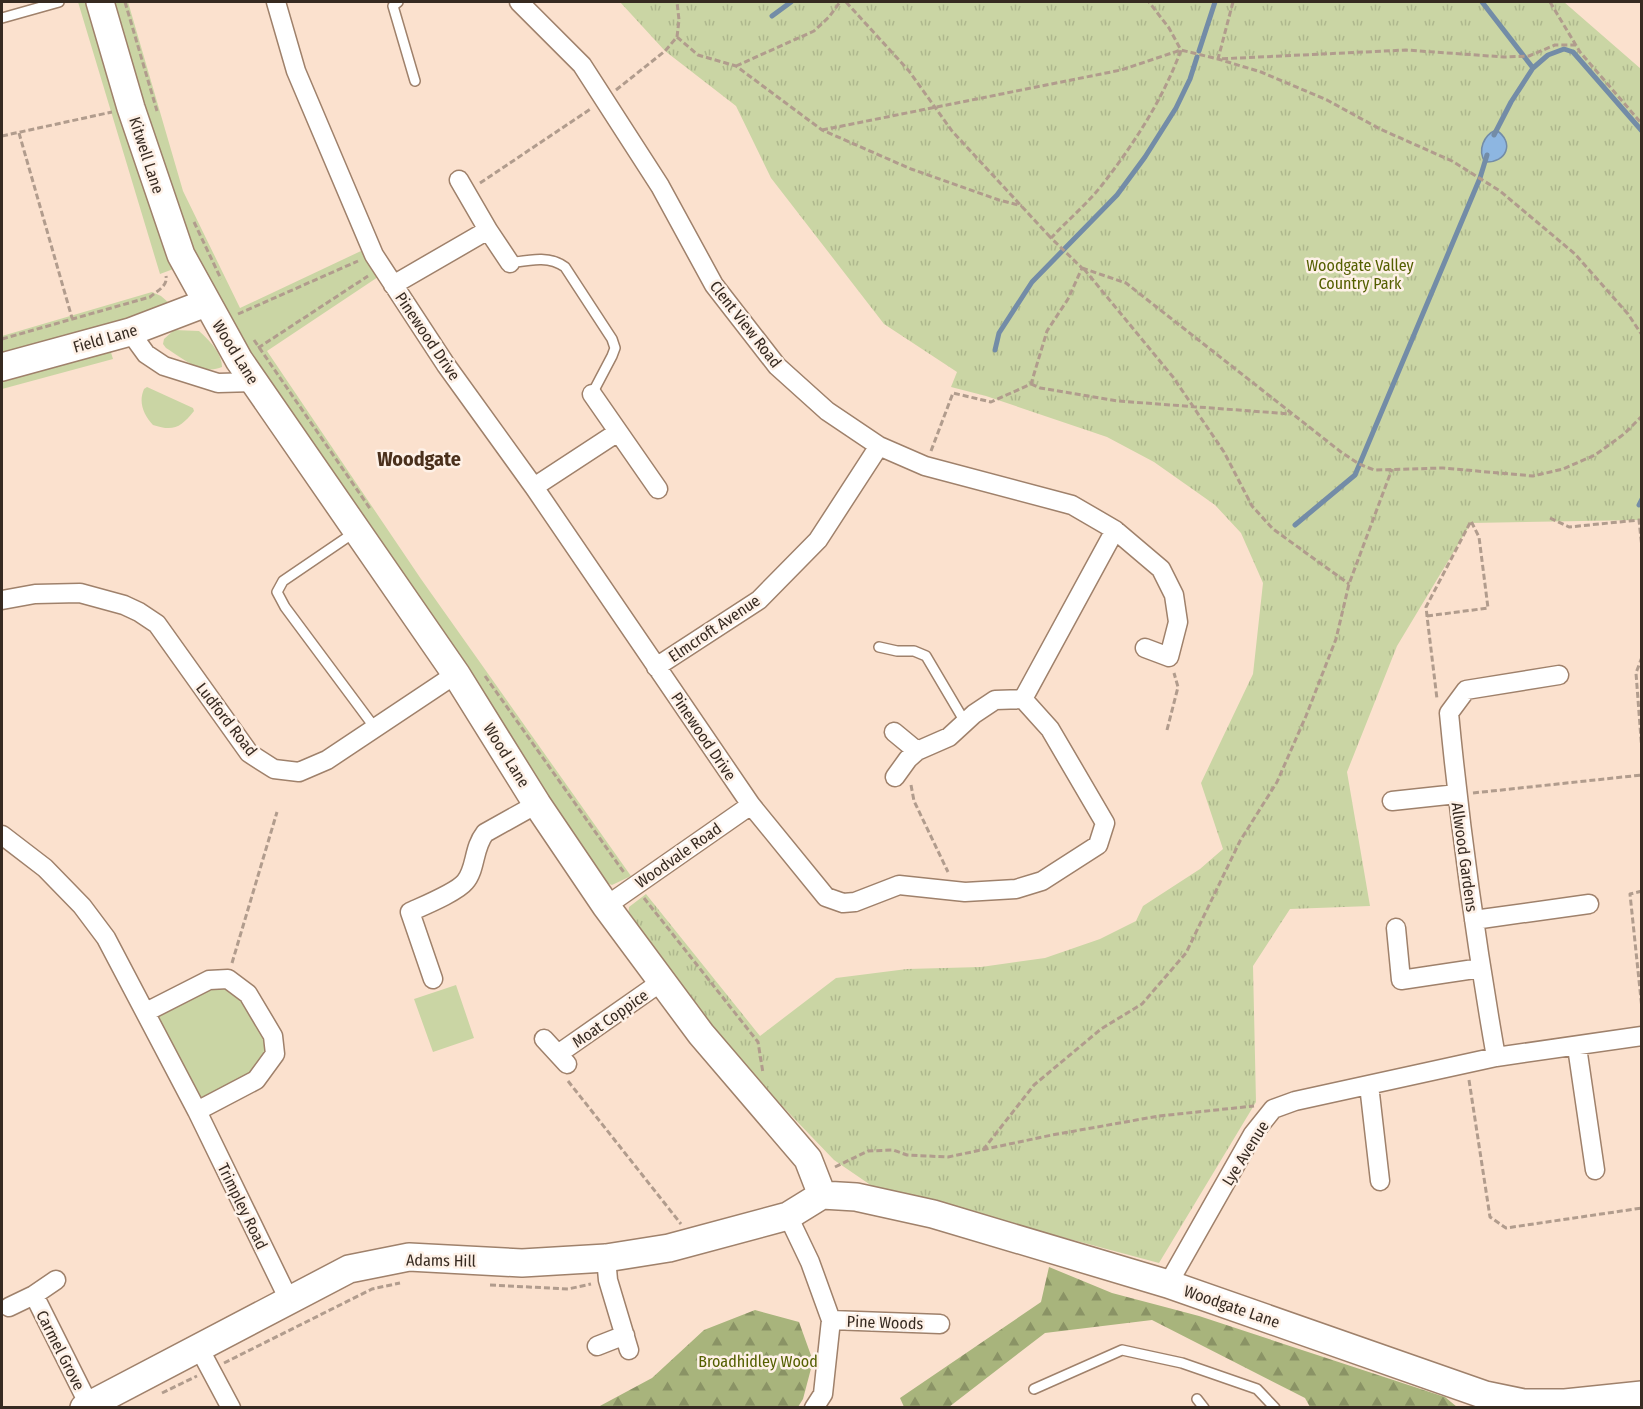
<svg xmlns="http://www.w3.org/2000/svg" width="1643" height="1409" viewBox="0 0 1643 1409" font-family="'Fira Sans Condensed',sans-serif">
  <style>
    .grass { fill: #cad5a4 }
    .forest { fill: url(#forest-firs) }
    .park { fill: url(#park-tufts) }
    .water { fill: #8db6e1; stroke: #738ca7; stroke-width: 1.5 }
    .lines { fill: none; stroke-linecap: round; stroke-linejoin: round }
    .stream { stroke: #738ca7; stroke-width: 5 }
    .lane-casing { stroke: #9f816b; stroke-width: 12 }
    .street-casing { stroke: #9f816b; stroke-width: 21 }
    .secondary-casing { stroke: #9f816b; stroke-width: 30 }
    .path { stroke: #b19c8d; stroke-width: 3; stroke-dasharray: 6 3; stroke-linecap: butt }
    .lane { stroke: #fff; stroke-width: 9 }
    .street { stroke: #fff; stroke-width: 18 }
    .secondary { stroke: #fff; stroke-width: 27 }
    .labels { text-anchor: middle; stroke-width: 5; stroke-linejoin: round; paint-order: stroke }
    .street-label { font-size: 16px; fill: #362a21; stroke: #fef1e7 }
    .park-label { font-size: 16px; fill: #545f00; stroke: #fef1e7 }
    .quarter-label { font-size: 20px; font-weight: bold; fill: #4a301c; stroke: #fef1e7 }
  </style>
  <defs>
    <pattern id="forest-firs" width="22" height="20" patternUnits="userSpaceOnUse" patternTransform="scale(1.5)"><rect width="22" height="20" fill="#a8b47c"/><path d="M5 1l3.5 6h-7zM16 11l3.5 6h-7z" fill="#8a9365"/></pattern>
    <pattern id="park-tufts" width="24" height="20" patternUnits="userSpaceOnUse" patternTransform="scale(1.5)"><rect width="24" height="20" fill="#cad5a4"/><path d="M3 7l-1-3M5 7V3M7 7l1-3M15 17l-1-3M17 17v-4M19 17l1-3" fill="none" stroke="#aeb78d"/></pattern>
  </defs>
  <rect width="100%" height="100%" fill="#fbe1ce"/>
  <path class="grass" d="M78,2h14l84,266 -16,6z
    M110,2h18l55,189 57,117 121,-57 17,26 -111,74 154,228 210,297 -19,9 -14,-6 -378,-568 -24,-45z
    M152,292l9,4 8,7 -1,6 -166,48v-21z
    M174,330l25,1c10,9 23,22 23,36 -20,9 -40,-9 -56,-19l-3,-4 1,-5z
    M109,346l4,13 -111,30v-14z
    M147,387l46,21 1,3c-13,16 -20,21 -41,14 -9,-10 -15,-22 -9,-36z
    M228,984l18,14 24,54 -17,23 -53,28 -46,-89 57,-29z
    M456,985l18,53 -41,14 -19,-53z"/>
  <path class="forest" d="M1049,1267l63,26 87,23 246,81 12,10h-147l-5,-9 -153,-78 -107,13 -96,74h-45l-4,-9 141,-96z
    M755,1310l44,12 14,39 -10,38 -5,8h-200l54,-29 52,-48z"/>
  <path class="park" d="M620,2h944l77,67v451l-170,3 -74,123 -50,126 23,134 -80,3 -37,57 3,136 -97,161 -287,-77 -38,-26 -98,-102 -108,-140 1,-11 17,-13 114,142 76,-58 71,-9 74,-2 64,-9 55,-19 36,-18 7,-15 57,-37 23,-20 -22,-66 52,-109 10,-91 -22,-50 -26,-28 -61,-43 -47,-25 -121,-41 -35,-9 6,-15 -73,-48 -113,-146 -35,-72 -71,-55z"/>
  <path class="water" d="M1496,130c19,12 11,33 -11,32 -8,-12 -1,-27 11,-32z"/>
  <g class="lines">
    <path class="stream" d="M1482,2l51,66 -22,34 -17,33
      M772,16l19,-14
      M1199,51l16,-49
      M1533,68l15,-13 16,-6 9,3 69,79
      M995,350l4,-17 33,-51 85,-87 28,-38 31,-49 14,-29 7,-22
      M1639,505l3,-6
      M1295,525l60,-50 125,-297 7,-23"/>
    <defs>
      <path id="lane" d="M398,2l-5,4 22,75
        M2,18l57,-16
        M510,263c19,-3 39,-8 55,4l47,72 3,9 -3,8 -20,38
        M355,532l-72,49 -6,11 8,15 90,121
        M879,647l18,4h17l12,5 39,66
        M1034,1389l88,-39 60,13 75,26 18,19
        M1197,1399l7,9"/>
      <path id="street" d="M276,2l20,69 78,184 72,110 88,122 217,318 75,92 17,6 12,-1 44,-17 66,7 51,-3 26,-8 56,-36 7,-22 -55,-94 -27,-30 92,-169
        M519,2l63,63 78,121 54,99 63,81 50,45 52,35 46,20 147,39 43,25 46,39 13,26 4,27 -9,35 -24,-9
        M459,180l29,50 22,33
        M393,285l95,-55
        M130,332l16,22 18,12 54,17 37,-1
        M592,394l66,95
        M534,487l84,-55
        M2,600l33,-6 45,-1 44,12 15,7 18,12 92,129 25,16 25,3 28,-12 129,-86
        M656,667l103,-67 59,-60 61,-94
        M894,732l23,19
        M895,777l13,-18 9,-8 32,-14 25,-23 21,-14 28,-1
        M1392,801l65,-7
        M2,835l43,33 37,38 24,32 91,173 92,189
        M606,906l145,-101
        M1474,920l115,-16
        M1396,928l5,52 80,-12
        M433,979l-23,-67c13,-6 47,-20 55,-30 11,-12 8,-34 20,-49l52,-29
        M146,1012l63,-32 19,-1 20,15 25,42 2,18 -19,26 -59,31
        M544,1039l23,25
        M1577,1047l18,123
        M558,1054l103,-72
        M1496,1057c-20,-114 -36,-229 -47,-344l17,-23 93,-15
        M1369,1085l11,96
        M788,1216l22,46 21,58 -8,74 -9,14
        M606,1258l2,22 21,70
        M1168,1284l85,-150 20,-25 22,-8 201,-44 146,-21
        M34,1295l55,110
        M9,1307l25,-12 22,-15
        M831,1320l109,4
        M597,1346l28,-11
        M199,1348l32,60"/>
      <path id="secondary" d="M100,2l31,106 50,147 58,105 217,314 81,130 69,102 95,128 107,125 14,36
        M2,367l128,-35 76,-29
        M822,1195l34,2 77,17 235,70 317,111 39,8h41l77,-8
        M84,1408l265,-139 60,-12 113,6 84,-5 63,-10 119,-32 34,-21"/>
    </defs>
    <use href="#lane" class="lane-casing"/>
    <use href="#street" class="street-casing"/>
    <use href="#secondary" class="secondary-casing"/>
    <path class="path" d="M125,2l32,109
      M846,2l63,69 43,60 99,107
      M1233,2l-15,57 188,-9 98,7 25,-1 26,-11h21
      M1550,2l30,50 62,72
      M677,37l2,-17 -2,-18
      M736,66l78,-35 15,-14 11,-15
      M616,90l49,-39 12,-14 21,18 38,11 86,64 89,39 88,31 23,6
      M822,130l299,-60 60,-20 37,9 43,13 66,28 53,29 72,32 48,30 75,63 53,60 14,21
      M19,133l53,185
      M2,136l110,-24
      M480,183l112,-75
      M194,222l27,57
      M1082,268l44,15 215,169 18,12 15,6 69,-2 90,8 30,-7 32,-14 29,-21 18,-18
      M1084,269l89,108 51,75 28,54 21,23 76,55
      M238,314l120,-53
      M2,339l148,-42c7,-6 18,-11 16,-21
      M254,340l117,170
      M258,348l110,-72
      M1031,384l9,4 78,13 173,13
      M931,451l22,-58 38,9 40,-18 16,-53 21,-32 14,-31 -31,-30c17,-18 36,-34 51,-53 32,-41 61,-86 79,-135l-12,-22 -20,-26
      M1550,518l19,9 70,-7 3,28
      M1427,616l61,-8 -9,-71 -8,-16 -45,86 1,9 10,83
      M1642,657l-6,16 6,79
      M485,676l140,198
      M1167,730l11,-43 -4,-14
      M911,785l3,16 34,71
      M1473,793l169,-18
      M1642,891l-12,3 12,115
      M644,898l114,144 5,31
      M232,963l45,-151
      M1469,1080l21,137 16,11 136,-20
      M568,1081l113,143
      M983,1150l51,-65 67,-56 41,-25 44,-51 54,-112 37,-59 29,-66 30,-77 13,-55 43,-115
      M835,1167l33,-16 25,-1 14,5 41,2 104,-22 107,-19 95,-10
      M490,1285l78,4 23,-5
      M224,1363l148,-74 28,-6
      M162,1393l35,-17"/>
    <use href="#lane" class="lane"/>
    <use href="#street" class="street"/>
    <use href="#secondary" class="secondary"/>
  </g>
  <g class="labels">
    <g class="street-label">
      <text transform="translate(147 155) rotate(72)" y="6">Kitwell Lane</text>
      <text transform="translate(746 324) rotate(52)" y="6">Clent View Road</text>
      <text transform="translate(428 336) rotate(56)" y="6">Pinewood Drive</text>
      <text transform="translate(105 338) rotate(-16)" y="6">Field Lane</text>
      <text transform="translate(236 352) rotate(58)" y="6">Wood Lane</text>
      <text transform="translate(714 628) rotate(-34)" y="6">Elmcroft Avenue</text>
      <text transform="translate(227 719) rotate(52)" y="6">Ludford Road</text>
      <text transform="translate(704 736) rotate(56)" y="6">Pinewood Drive</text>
      <text transform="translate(507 755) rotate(58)" y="6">Wood Lane</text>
      <text transform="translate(678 855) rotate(-35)" y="6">Woodvale Road</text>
      <text transform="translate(1465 857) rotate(82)" y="6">Allwood Gardens</text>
      <text transform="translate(610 1018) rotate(-35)" y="6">Moat Coppice</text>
      <text transform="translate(1245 1153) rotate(-58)" y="6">Lye Avenue</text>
      <text transform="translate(243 1206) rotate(64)" y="6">Trimpley Road</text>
      <text transform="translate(441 1260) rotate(1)" y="6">Adams Hill</text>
      <text transform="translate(1232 1306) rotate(19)" y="6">Woodgate Lane</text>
      <text transform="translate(885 1322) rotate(2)" y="6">Pine Woods</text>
      <text transform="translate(61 1350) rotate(63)" y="6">Carmel Grove</text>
    </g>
    <g class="park-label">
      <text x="1360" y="271">Woodgate Valley<tspan x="1360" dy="18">Country Park</tspan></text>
      <text x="758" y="1367">Broadhidley Wood</text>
    </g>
    <g class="quarter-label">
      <text x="419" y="466">Woodgate</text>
    </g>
  </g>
  <rect width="1643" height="1409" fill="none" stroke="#362a21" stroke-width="6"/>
</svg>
